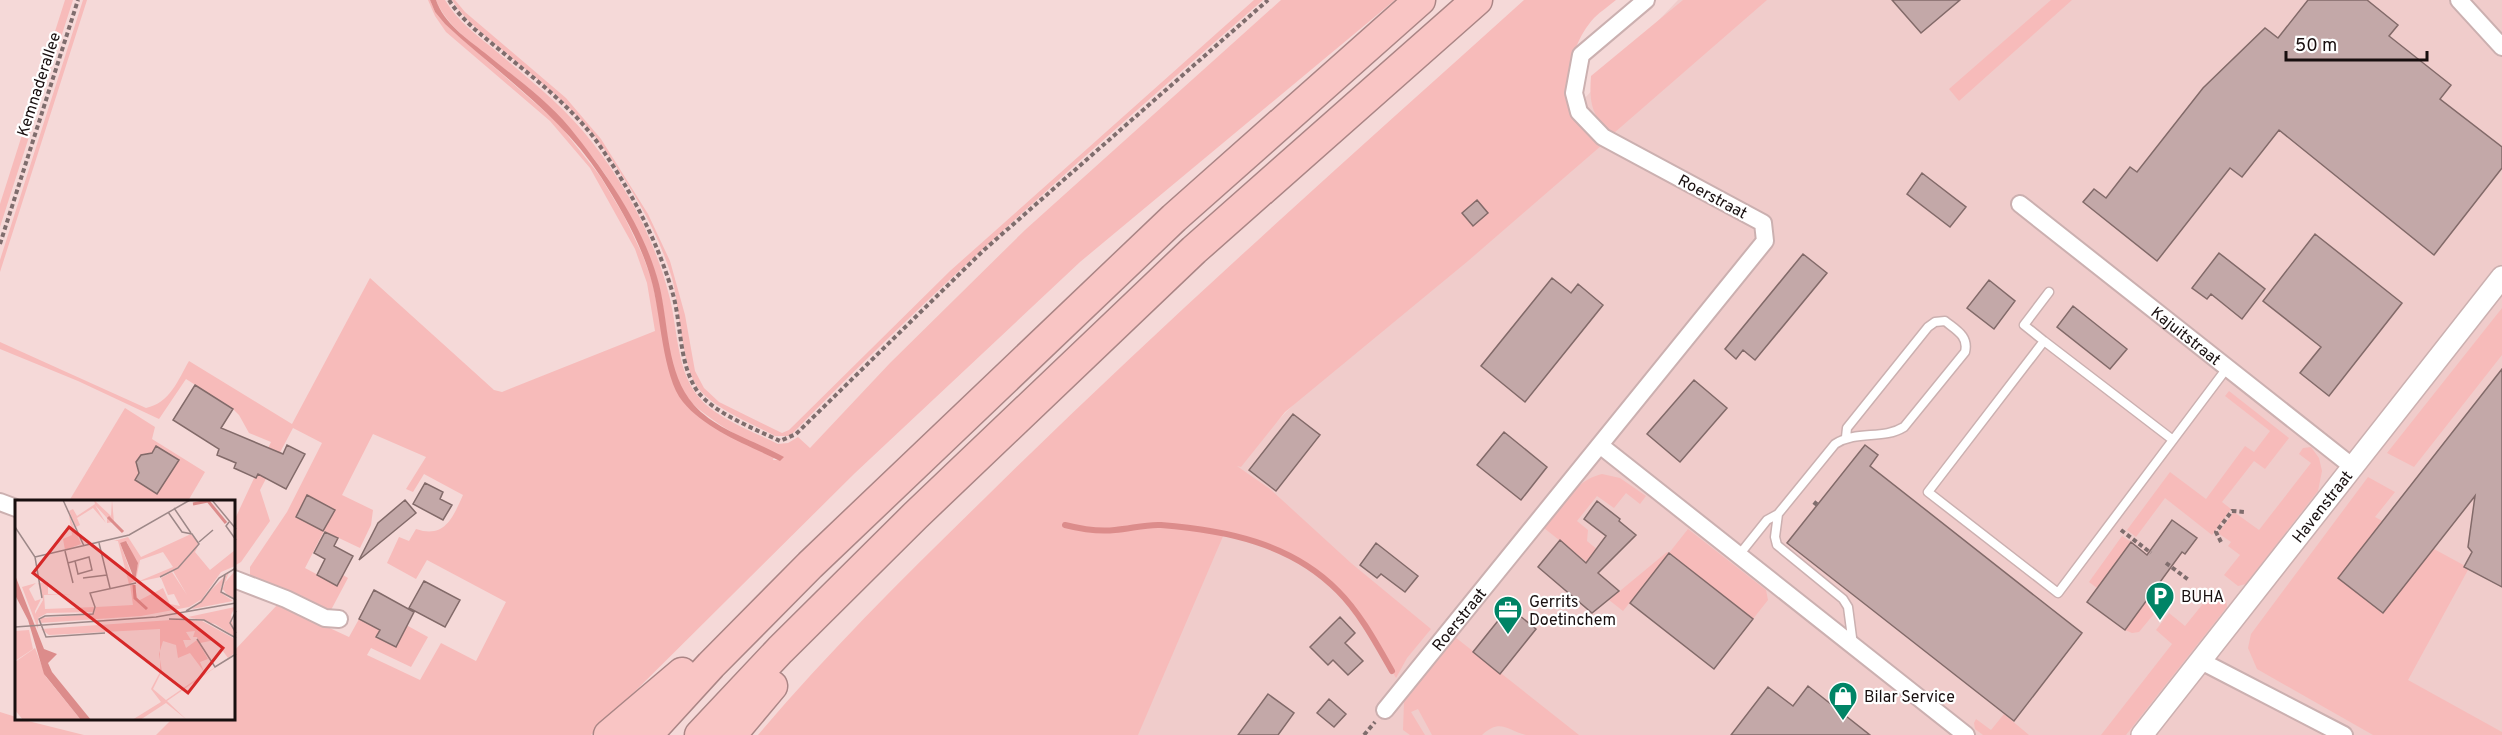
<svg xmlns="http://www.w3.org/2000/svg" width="2502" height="735" viewBox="0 0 2502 735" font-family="Overpass,sans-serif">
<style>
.built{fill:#f0cccb}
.green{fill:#f7bbba}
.water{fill:#dc8c8b}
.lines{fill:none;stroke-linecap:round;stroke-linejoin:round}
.stream{stroke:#dc8c8b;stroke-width:6}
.building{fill:#c3a8a8;stroke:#826a69;stroke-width:1.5}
.service-casing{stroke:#cbb0b0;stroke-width:11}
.minor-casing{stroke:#cbb0b0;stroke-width:20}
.tertiary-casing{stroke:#cbb0b0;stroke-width:24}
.motorway-casing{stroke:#aa8585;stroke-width:33}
.path{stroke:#7f6d6d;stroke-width:4;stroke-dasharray:4.5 3;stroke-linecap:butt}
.service{stroke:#fff;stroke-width:8}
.minor{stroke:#fff;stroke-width:16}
.tertiary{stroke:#fff;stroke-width:21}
.motorway{stroke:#f9c5c4;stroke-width:30}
.labels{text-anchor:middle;stroke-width:4.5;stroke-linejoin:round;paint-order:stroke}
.street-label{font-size:16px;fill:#180f0f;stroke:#fff}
.poi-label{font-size:16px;fill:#180f0f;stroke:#fff;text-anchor:start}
.inset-river{fill:none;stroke:#dc8c8b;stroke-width:3}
.inset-road{fill:none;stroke:#9d8888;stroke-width:1.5}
.view{fill:#d62828;fill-opacity:0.15;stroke:#d62828;stroke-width:3}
.inset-edge{fill:none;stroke:#180f0f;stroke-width:3}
</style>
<rect width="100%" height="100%" fill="#f5d9d8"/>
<path class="built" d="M1678,0H2502V735H1104L1209,493Z"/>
<path class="green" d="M65,0H73L0,227V204Z
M83,0H87L0,272V260Z
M428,0H430L435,12L445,24L558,123L600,176L624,216L643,256L652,281L673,382L707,423L774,457L773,460H780C755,445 699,417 684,393C667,365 667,318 659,286C650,248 615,184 590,154C574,134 556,114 538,96C510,70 449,35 436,0H445C457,21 478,36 496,51C530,80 565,107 592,142C627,187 655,240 669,295C678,328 676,368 697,395C713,417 754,432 778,444L788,443L798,437L810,448L890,363L1025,230L1281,0H1395L1080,262L855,473L591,735H156L172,719L234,718V651L278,604L349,637L359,619L388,615L428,637L411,667L371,648L367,655L420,680L441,643L476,661L506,602L427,560L416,579L387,563L399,537L409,541L416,529C445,539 453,517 463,495L424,474L413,492L406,489L426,457L373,434L342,495L373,510L371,525L360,548L324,531L305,568L337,585L343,575L348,578L331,610L321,611L250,579V567L287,512L322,443L293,428L260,490L270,521L241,562L234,566V521L271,442L249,433L239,415L233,409L186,379L159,419L78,381L0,349V342L146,408C170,403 178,380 189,361L292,424L370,278L494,390L502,392L655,331L647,283L635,249L590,168L550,121L446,32L435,16Z
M452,0H455L465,12L566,98L601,139L648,214L670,261L685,315L695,371L704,388L719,402L782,433L789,430L950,271L1254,0H1263C1102,140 942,280 793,433L788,436H775C753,424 714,409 698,388C681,364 680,308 672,278C658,232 632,188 604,149C578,111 542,83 507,54C488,37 465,22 452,0Z
M1524,0H1616C1609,6 1601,11 1594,18C1562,53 1558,118 1602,145L1468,261L1285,412L1241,467L1237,466L1270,489L1351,563L1431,629L1407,658L1396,678C1350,597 1319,554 1224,534L1138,735H758C829,651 908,573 987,496C1160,325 1343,163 1524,0Z
M1683,0H1767L1614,133C1591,120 1589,100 1591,76Z
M2051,0H2072L1959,101L1949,89Z
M2502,308V355L2414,467L2387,453Z
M2229,391L2289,438L2265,469L2254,461L2222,502L2231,509L2212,535L2165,498L2136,537L2127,530L2170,472L2206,499L2245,446L2254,452L2270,431L2225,396Z
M125,408L155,427L152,439L205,472L188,501H69Z
M2311,447L2319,458L2322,471L2318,491L2246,584L2238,586L2224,575L2240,555L2228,546L2231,542L2218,533L2234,512L2259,530L2311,463L2299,454L2303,448Z
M1602,474L1620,478L1646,496L1640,504L1626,493L1614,508L1597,496L1577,521L1588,530L1587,541L1610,560L1598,571L1544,528C1561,507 1575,480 1602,474Z
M2368,477L2395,492L2375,517L2469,568L2408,680L2502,732V735H2373L2257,669L2248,648L2251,634Z
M1688,529L1766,590L1768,600L1753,619L1669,554L1623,611L1609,600L1667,552L1669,553Z
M2122,536L2131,542L2097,588L2089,582Z
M2155,589L2167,598L2139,632L2132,633L2125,630Z
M2214,590L2226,600L2227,607L2126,735H2101L2172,644L2156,630L2169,613L2185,626Z
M1455,637L1579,735C1563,735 1541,735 1526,735C1507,730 1500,718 1482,735H1432L1418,709L1411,712L1425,735H1410L1403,730L1404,702Z
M0,712L16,717V718L84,735H0Z
M2004,714L2029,735H1983L1975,729L1974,723L1976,719L1991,730Z"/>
<path class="water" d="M430,0H436C444,23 466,38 485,53C513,76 546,99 570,128C607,174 644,227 659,284C669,324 666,373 694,405C716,430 756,441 784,457L780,461C748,445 706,430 683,402C662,376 661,313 651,279C641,243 621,209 601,177C561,115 499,74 445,24L435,12Z"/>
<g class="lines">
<path class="stream" d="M1065,525C1081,529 1098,532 1115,530C1130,529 1146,524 1161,525C1225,530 1291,543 1338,591C1360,613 1376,643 1392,671"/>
</g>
<path class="building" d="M1892,0H1960L1921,33Z
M2308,0H2367L2398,25L2389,36L2451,85L2440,99L2502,147V168L2434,255L2279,130L2242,177L2230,168L2157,261L2083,202L2094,189L2106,198L2130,167L2137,172L2203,88L2265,28L2278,38Z
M1922,173L1966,207L1950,227L1907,194Z
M1477,200L1488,213L1473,226L1462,213Z
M2315,234L2402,303L2329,396L2300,373L2321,347L2263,301Z
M2219,253L2265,289L2242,319L2211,294L2207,299L2192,288Z
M1803,254L1827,273L1755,360L1743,350L1736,359L1725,349Z
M1552,278L1571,293L1578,284L1603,305L1525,402L1481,366Z
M1989,280L2015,301L1994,329L1967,308Z
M2073,306L2127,349L2110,369L2057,327Z
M2502,369V587L2464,567L2472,552L2468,547L2475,496L2383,613L2338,578Z
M1694,380L1727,408L1680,462L1647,434Z
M195,385L233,409L221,428L283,454L287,445L305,454L286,489L258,474L256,478L234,468L236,463L217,455L219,449L173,420Z
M1293,414L1320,435L1276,491L1249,470Z
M1504,432L1547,467L1521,500L1477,465Z
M1865,445L1878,455L1870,466L2082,633L2014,721L1787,543Z
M156,446L179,460L157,494L135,480L139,473L136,462L141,455L152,453Z
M425,483L443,492L440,499L452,505L443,520L413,504Z
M307,495L335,510L323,531L296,517Z
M405,500L416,513L359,560L378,523Z
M1597,501L1620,519L1619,521L1636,535L1598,573L1619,591L1592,613L1538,567L1560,540L1586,563L1606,536L1584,519Z
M2172,520L2197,538L2185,554L2182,552L2125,630L2087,602L2131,542L2147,555Z
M325,532L338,538L334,546L353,556L337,586L317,575L325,559L314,553Z
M1376,543L1418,576L1405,592L1381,574L1377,578L1360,565Z
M1669,553L1753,619L1714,669L1630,603Z
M424,581L460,600L445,627L409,608Z
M374,590L414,612L396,647L376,637L380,630L359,619Z
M1509,607L1536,629L1500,674L1473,652Z
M1340,617L1355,633L1345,643L1363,661L1348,675L1333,660L1328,665L1310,647Z
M1808,686L1870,735H1731L1768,687L1793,706Z
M1268,694L1294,713L1278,735H1238Z
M1329,699L1346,714L1334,727L1317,713Z"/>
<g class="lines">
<g class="service-casing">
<path id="service" d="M2044,341L2024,325L2049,292
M2173,440L2044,341L1928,492L2058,593L2227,368
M1778,514L1775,537L1777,545L1843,599L1848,607L1853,645
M1739,555L1767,520L1778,514L1835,444C1857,430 1883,440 1904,427L1965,352C1969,336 1956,330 1945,321L1935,322L1928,327L1847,428L1846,437"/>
</g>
<g class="minor-casing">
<g id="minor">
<path d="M2459,0L2502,47"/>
<path id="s1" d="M2020,204L2353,467"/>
<path d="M1601,446L1966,735"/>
<path d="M0,502L16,508"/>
<path d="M234,579L286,599L325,618L339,619"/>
<path d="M2201,661L2344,735"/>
<path id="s2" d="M1385,710L1765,241L1763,223L1603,137L1579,112L1574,93L1581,55L1646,0"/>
</g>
</g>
<g class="tertiary-casing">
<g id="tertiary">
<path id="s3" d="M2142,735L2502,277"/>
</g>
</g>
<g class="motorway-casing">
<path id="motorway" d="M609,735L682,673
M647,735L711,665L810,565L1174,218L1420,0
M700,735L780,650L915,516L1194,250L1477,0
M731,735L772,686"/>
</g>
<path class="path" d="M449,0C462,21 482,35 501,51C536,80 576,110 602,149C632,193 657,240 672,291C682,323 678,364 698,392C714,413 755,429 780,441L796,434L984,250L1268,0
M0,244L78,0
M1814,505L1818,500
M2121,530L2151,553
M2221,542L2216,532L2232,511L2244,512
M2166,563L2190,581
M1364,735L1375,722"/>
<use href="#service" class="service"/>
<use href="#minor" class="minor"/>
<use href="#tertiary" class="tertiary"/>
<use href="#motorway" class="motorway"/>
</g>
<defs>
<g id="parking-pin" transform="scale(1.5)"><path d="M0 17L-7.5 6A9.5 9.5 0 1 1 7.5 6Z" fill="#008466" stroke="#fff"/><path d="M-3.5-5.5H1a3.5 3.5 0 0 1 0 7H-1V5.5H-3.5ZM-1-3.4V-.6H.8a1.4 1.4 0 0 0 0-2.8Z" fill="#fff"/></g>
<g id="office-pin" transform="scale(1.5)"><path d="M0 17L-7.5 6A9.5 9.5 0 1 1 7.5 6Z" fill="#008466" stroke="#fff"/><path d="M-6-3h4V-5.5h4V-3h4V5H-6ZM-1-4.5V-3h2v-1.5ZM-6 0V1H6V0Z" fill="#fff"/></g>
<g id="shop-pin" transform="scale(1.5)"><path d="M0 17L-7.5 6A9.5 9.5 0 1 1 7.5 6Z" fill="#008466" stroke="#fff"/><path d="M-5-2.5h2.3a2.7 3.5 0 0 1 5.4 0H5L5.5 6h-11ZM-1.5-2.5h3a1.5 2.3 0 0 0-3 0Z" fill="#fff"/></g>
</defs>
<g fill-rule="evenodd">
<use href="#parking-pin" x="2160" y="596"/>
<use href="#office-pin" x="1508" y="610"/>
<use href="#shop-pin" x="1843" y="696"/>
</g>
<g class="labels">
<g class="street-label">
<text transform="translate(38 84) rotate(-72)" y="6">Kemnaderallee</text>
<text transform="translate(1713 196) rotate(28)" y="6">Roerstraat</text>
<text dy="6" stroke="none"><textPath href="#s1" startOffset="212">Kajuitstraat</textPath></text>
<text dy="6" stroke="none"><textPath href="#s3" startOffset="291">Havenstraat</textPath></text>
<text dy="6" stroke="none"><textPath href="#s2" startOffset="117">Roerstraat</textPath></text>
</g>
<g class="poi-label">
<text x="2181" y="602">BUHA</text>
<text x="1529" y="607">Gerrits<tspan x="1529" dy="18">Doetinchem</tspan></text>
<text x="1864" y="702">Bilar Service</text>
</g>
</g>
<g transform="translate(15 500)">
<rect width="220" height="220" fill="#f5d9d8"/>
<path d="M79,0L96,16L97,0L99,22L92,23V18L80,5L91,23L78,8L62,18L65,25L61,27L54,11L58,9L62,16L80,4ZM54,15L66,44L50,50L48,39L57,35ZM176,34L184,44L180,52L195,70L220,50V66L206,72L187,99L174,107L126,116L24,123L26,118L79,114L81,107L118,105L115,85L119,84L123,101L148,88L155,104L165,106L159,94L153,95L146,78L157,72L172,95L158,71L146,77L122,82L158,67L148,52L125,60L121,80L114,84L103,41H99L113,37L126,57ZM112,42L123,65L117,76L105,43ZM220,71V99L215,98L206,87ZM214,72L206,93L218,101L177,109ZM33,82V94H57L29,95L30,109L80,107L78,112L32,113L23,118V129L7,87L21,83L14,89L20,101L26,99L20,111V114L28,100L23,83ZM220,107L216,115L220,137L200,124L173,117ZM171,119L187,121L220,139V153L213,158L200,140L185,143L182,137H178L180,131L171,132L176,140H168L171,148L182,140L193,159L185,162L190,174L220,154L152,201L172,220L151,203L125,220H117L146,202L136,189L145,172V129L34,135L26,129ZM148,141L161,145L163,158L175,153L190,173L151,200L138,189L147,171L144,154ZM14,130L18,149L0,161V131ZM20,148L31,177L66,220H8L0,210V162Z" fill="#f7bbba" fill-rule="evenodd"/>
<path d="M111,41L123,63L120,81L105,43ZM0,75L29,149L42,154L33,163L37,172L76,220H66L29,174L13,120L0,95Z" fill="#dc8c8b"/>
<path class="inset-river" d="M178,4L193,1L211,23M93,17L108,32M119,85L120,98L132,109"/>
<path class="inset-road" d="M48,0L69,46M197,0L221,29M159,8L176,33M214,22L211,26L221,40M0,27L20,57L27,98M184,42L198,30M84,43L95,88M50,51L58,83M20,57L114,35L175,0M53,63L74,57L77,70L63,74L60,61M210,75L206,92L221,100M145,77L163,68L184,44L177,34L167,32L153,12M68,78L92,75M171,111L186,102L204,78L221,68M221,111L215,123L221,133M154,119L189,120L221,138M0,127L141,117L221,103M90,133L31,137L24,119L30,116L78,114L80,107L75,93L121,83M182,139L200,167L221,154"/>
<path class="view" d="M54,27L208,148L173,193L18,73Z"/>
<rect width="220" height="220" class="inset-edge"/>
</g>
<path d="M2286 51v9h141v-9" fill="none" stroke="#180f0f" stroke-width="3"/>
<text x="2295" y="51" font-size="18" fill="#180f0f" stroke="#ffffff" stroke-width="4.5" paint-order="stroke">50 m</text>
</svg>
